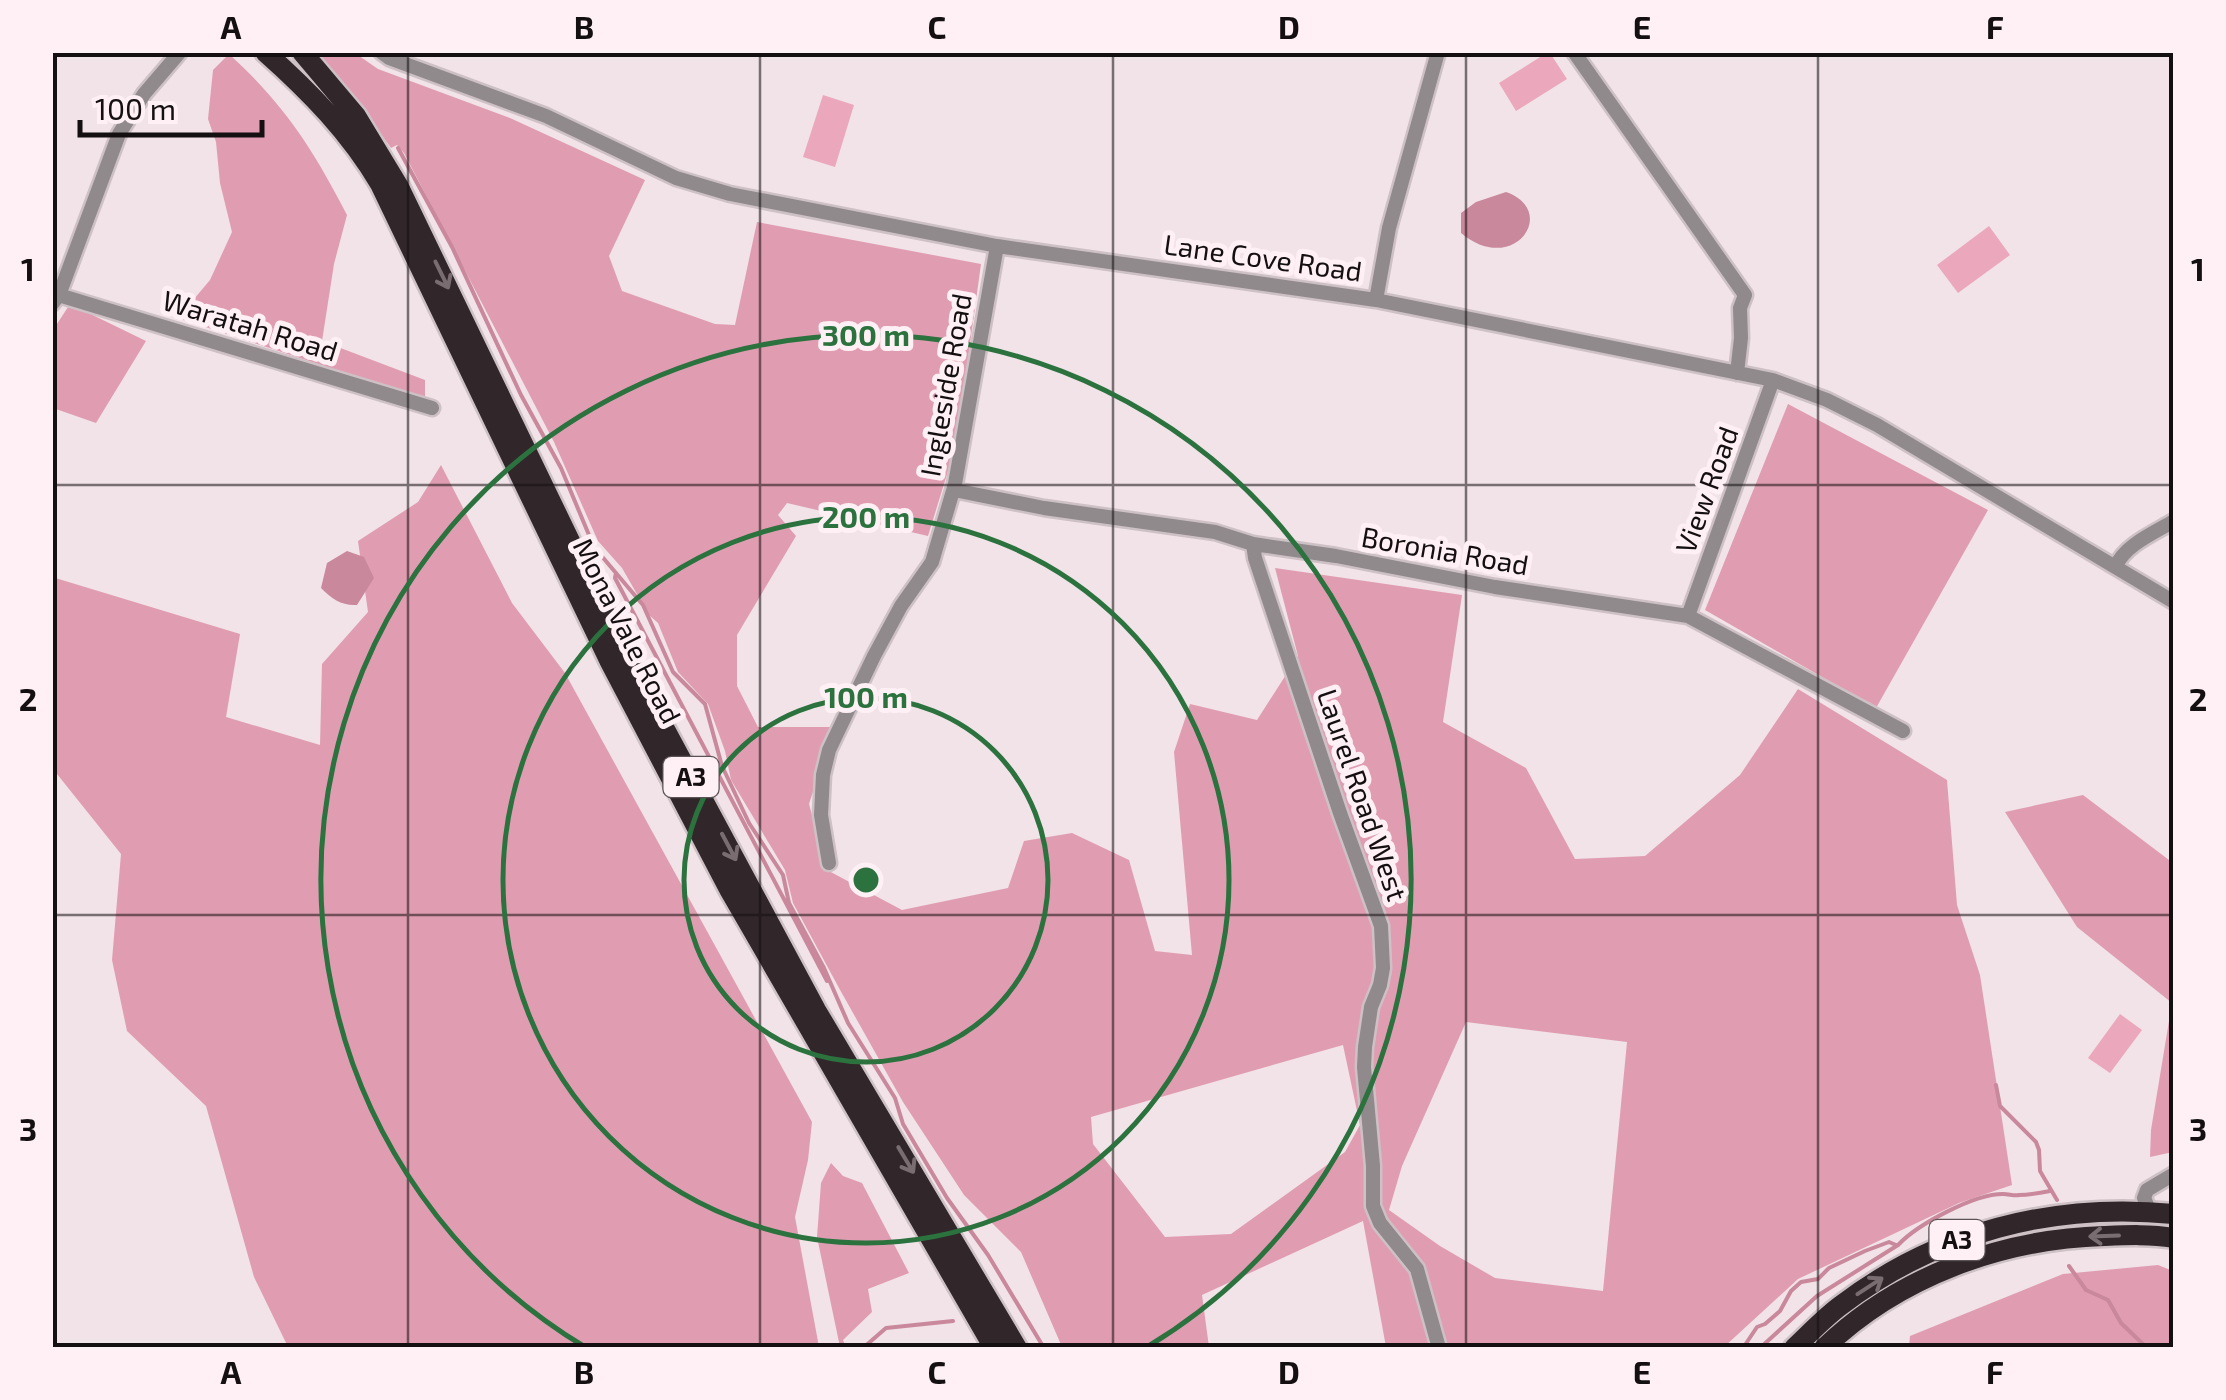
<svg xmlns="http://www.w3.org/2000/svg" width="2226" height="1400" viewBox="0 0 2226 1400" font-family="'Exo 2',sans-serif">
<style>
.green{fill:#eba8bc}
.forest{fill:#e09db2;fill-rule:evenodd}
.water{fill:#c9889c}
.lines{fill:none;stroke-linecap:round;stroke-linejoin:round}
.stream{stroke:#c9889c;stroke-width:4}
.minor-casing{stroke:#cec1c5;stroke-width:19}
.highway-casing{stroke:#cec1c5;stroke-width:25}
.minor{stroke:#908a8c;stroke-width:14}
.highway{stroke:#31272a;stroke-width:20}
.oneway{stroke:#796d71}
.grid{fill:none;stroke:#140f10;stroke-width:2.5;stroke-opacity:0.55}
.ring{fill:none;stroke:#2b723e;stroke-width:5}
.labels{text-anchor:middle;stroke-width:10;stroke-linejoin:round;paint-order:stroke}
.shield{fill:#fef0f4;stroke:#5a5254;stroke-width:2.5}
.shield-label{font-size:25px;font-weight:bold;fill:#140f10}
.street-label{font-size:28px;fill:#140f10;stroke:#fef0f4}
.centre{fill:#2b723e;stroke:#fef0f4;stroke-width:5}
.ring-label{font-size:30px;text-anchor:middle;font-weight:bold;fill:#2b723e;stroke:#fef0f4;stroke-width:10;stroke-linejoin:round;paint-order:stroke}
.neatline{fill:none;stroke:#140f10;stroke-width:4}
.grid-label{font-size:32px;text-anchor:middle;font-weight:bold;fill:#140f10}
</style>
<rect width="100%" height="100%" fill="#f1e3e7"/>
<path class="green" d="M1548,52L1550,53L1567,79L1516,111L1499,83Z
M823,95L854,105L835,167L803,157Z
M1989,226L2010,255L1958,293L1937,265Z
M2120,1014L2142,1030L2110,1073L2088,1058Z"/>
<path class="forest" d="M314,53H355L378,69L510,118L645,180L609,256L622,291L715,324L735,325L757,222L981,264L956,445L928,536L787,503L778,515L796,536L737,635V686L758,727H834L809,804L827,870L902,910L1008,888L1024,841L1072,833L1129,860L1155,951L1192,955L1174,752L1190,704L1257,720L1298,656L1275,568L1462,595L1443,722L1526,768L1575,859L1645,856L1740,775L1798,689L1947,780L1957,905L1980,975L2012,1185L1959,1203L1798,1279L1724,1347H1386L1363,1221L1202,1295L1209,1347H1062L1021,1252L964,1195L903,1102L839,988L793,903L785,870L731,780L725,751L708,704L678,672L658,623L649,615L622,568L598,541L554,442L404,153L397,145L391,148L350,91ZM1466,1022L1627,1042L1603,1291L1495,1278L1440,1246L1389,1210L1402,1166ZM1343,1045L1360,1125L1345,1152L1231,1234L1165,1237L1093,1144L1091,1117Z
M229,54C284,104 313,149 347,215L334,264L322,341L425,380V399L178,318L210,280L232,232L220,183L216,142L208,119L213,70Z
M70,304L146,341L96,423L53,408V330Z
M1788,404L1988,510L1876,708L1705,610Z
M441,465L512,603L565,673L812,1122L808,1160L795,1217L819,1347H288L254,1277L206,1106L127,1031L112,960L121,854L53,769L52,577L240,634L226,717L320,745L322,664L368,612L358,541L418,502Z
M2083,795L2173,863V1152L2150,1157L2151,1130L2172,1003L2077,927L2005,812Z
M831,1163L843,1176L862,1183L909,1273L868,1289L872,1312L843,1340L846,1347H840L817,1237L821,1183Z
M2158,1265L2173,1271V1347H1909L1910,1336L2063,1274Z"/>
<path class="water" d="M1506,192C1560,211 1513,277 1461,233V213L1476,202Z
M347,551L364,557L374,578L357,605C342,606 332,599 321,588L327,563Z"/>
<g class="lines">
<path class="stream" d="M398,148L452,247L521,395L561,468L594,547L643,605L673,672L705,704L722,766L749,823L783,875L789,903L824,968L848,1023L895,1098L903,1124L947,1198L988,1255L1044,1348
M616,573L615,578L827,981
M1996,1085L2000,1106L2036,1142L2039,1150L2040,1171L2057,1200
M2069,1266L2086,1290L2108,1300L2121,1323L2147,1348
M863,1348L886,1328L953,1321
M1743,1348L1757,1327L1765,1324L1780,1311L1791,1291L1801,1282L1818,1279L1829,1268L1865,1251L1889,1242L1896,1245
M1760,1348L1817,1296L1898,1245C1918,1224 1974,1194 2003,1194C2009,1194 2014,1196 2019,1195C2029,1195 2040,1193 2050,1191"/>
<g class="minor-casing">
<path id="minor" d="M381,52L389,58L546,116L676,178L730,194L997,246L1376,300L1773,380L1827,400L1877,425L2174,602
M1574,52L1745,295L1740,308L1741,338L1737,373
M52,293L432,408
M1376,300L1389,228L1438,52
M52,304L59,295L119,134L144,94L180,52
M954,490L1044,508L1215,532L1253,544L1336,556L1495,587L1688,616L1903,731
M1253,544L1255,558L1340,813L1381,926L1383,968L1380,985L1371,1007L1365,1047L1364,1067L1373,1166V1206L1380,1223L1417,1269L1439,1348
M2116,566C2125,545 2154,533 2174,521
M1688,616L1773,380
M829,863L821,815L823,775L829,750L874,656L901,606L932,562L955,484L997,246
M2150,1212L2144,1198L2147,1190L2174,1174"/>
</g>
<g class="highway-casing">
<path id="highway" d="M265,52C310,92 350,133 380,184L609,660L730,891L994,1348
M302,52L356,116L399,187L625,655L816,1010L1017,1348
M1794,1348C1809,1334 1824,1318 1840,1306C1937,1232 2053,1202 2174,1214
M1824,1348C1899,1276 2002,1239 2104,1236C2128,1235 2150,1234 2174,1238"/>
</g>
<use href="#minor" class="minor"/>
<use href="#highway" class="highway"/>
</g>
<defs><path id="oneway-shaft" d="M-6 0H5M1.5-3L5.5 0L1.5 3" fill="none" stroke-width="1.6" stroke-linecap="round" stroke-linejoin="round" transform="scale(2.5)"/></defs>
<g class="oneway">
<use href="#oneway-shaft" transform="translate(442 275) rotate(64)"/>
<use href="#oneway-shaft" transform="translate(729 847) rotate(62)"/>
<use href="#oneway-shaft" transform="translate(906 1160) rotate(59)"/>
<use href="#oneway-shaft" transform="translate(2104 1236) rotate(178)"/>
<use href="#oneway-shaft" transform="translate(1870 1286) rotate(-33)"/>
</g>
<path class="grid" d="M408,52V1348M760,52V1348M1113,52V1348M1466,52V1348M1818,52V1348M52,485H2174M52,915H2174"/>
<g class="ring">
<circle cx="866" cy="880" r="182"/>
<circle cx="866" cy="880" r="363"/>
<path d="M585 1347A545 545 0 1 1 1147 1347"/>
</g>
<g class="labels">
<g class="shield">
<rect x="663.5" y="757" width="55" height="40" rx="8"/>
<rect x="1929.5" y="1220" width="55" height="40" rx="8"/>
</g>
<g class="shield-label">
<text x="691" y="786">A3</text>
<text x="1957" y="1249">A3</text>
</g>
<g class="street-label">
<text transform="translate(1263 258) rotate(8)" y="10">Lane Cove Road</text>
<text transform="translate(250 326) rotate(17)" y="10">Waratah Road</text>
<text transform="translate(946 385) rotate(-80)" y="10">Ingleside Road</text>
<text transform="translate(1707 490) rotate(-70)" y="10">View Road</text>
<text transform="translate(1445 551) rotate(10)" y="10">Boronia Road</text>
<text transform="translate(627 631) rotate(63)" y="10">Mona Vale Road</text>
<text transform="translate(1362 795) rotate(71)" y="10">Laurel Road West</text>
</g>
</g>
<circle cx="866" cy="880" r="15" class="centre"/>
<g class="ring-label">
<text x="866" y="346">300 m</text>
<text x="866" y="528">200 m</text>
<text x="866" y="708">100 m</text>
</g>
<rect width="2226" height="1400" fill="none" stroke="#fef0f4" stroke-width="110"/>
<path d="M80 120v15h182v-15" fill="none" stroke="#140f10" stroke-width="5"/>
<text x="95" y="120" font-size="30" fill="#140f10" stroke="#fef0f4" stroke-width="8" paint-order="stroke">100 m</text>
<rect x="55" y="55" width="2116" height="1290" class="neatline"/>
<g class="grid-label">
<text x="231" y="39">A</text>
<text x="584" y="39">B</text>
<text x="937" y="39">C</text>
<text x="1289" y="39">D</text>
<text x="1642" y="39">E</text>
<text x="1995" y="39">F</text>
<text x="28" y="281">1</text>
<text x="2198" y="281">1</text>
<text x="28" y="711">2</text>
<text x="2198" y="711">2</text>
<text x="28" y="1141">3</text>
<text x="2198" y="1141">3</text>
<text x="231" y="1384">A</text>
<text x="584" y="1384">B</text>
<text x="937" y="1384">C</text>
<text x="1289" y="1384">D</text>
<text x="1642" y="1384">E</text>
<text x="1995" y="1384">F</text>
</g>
</svg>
